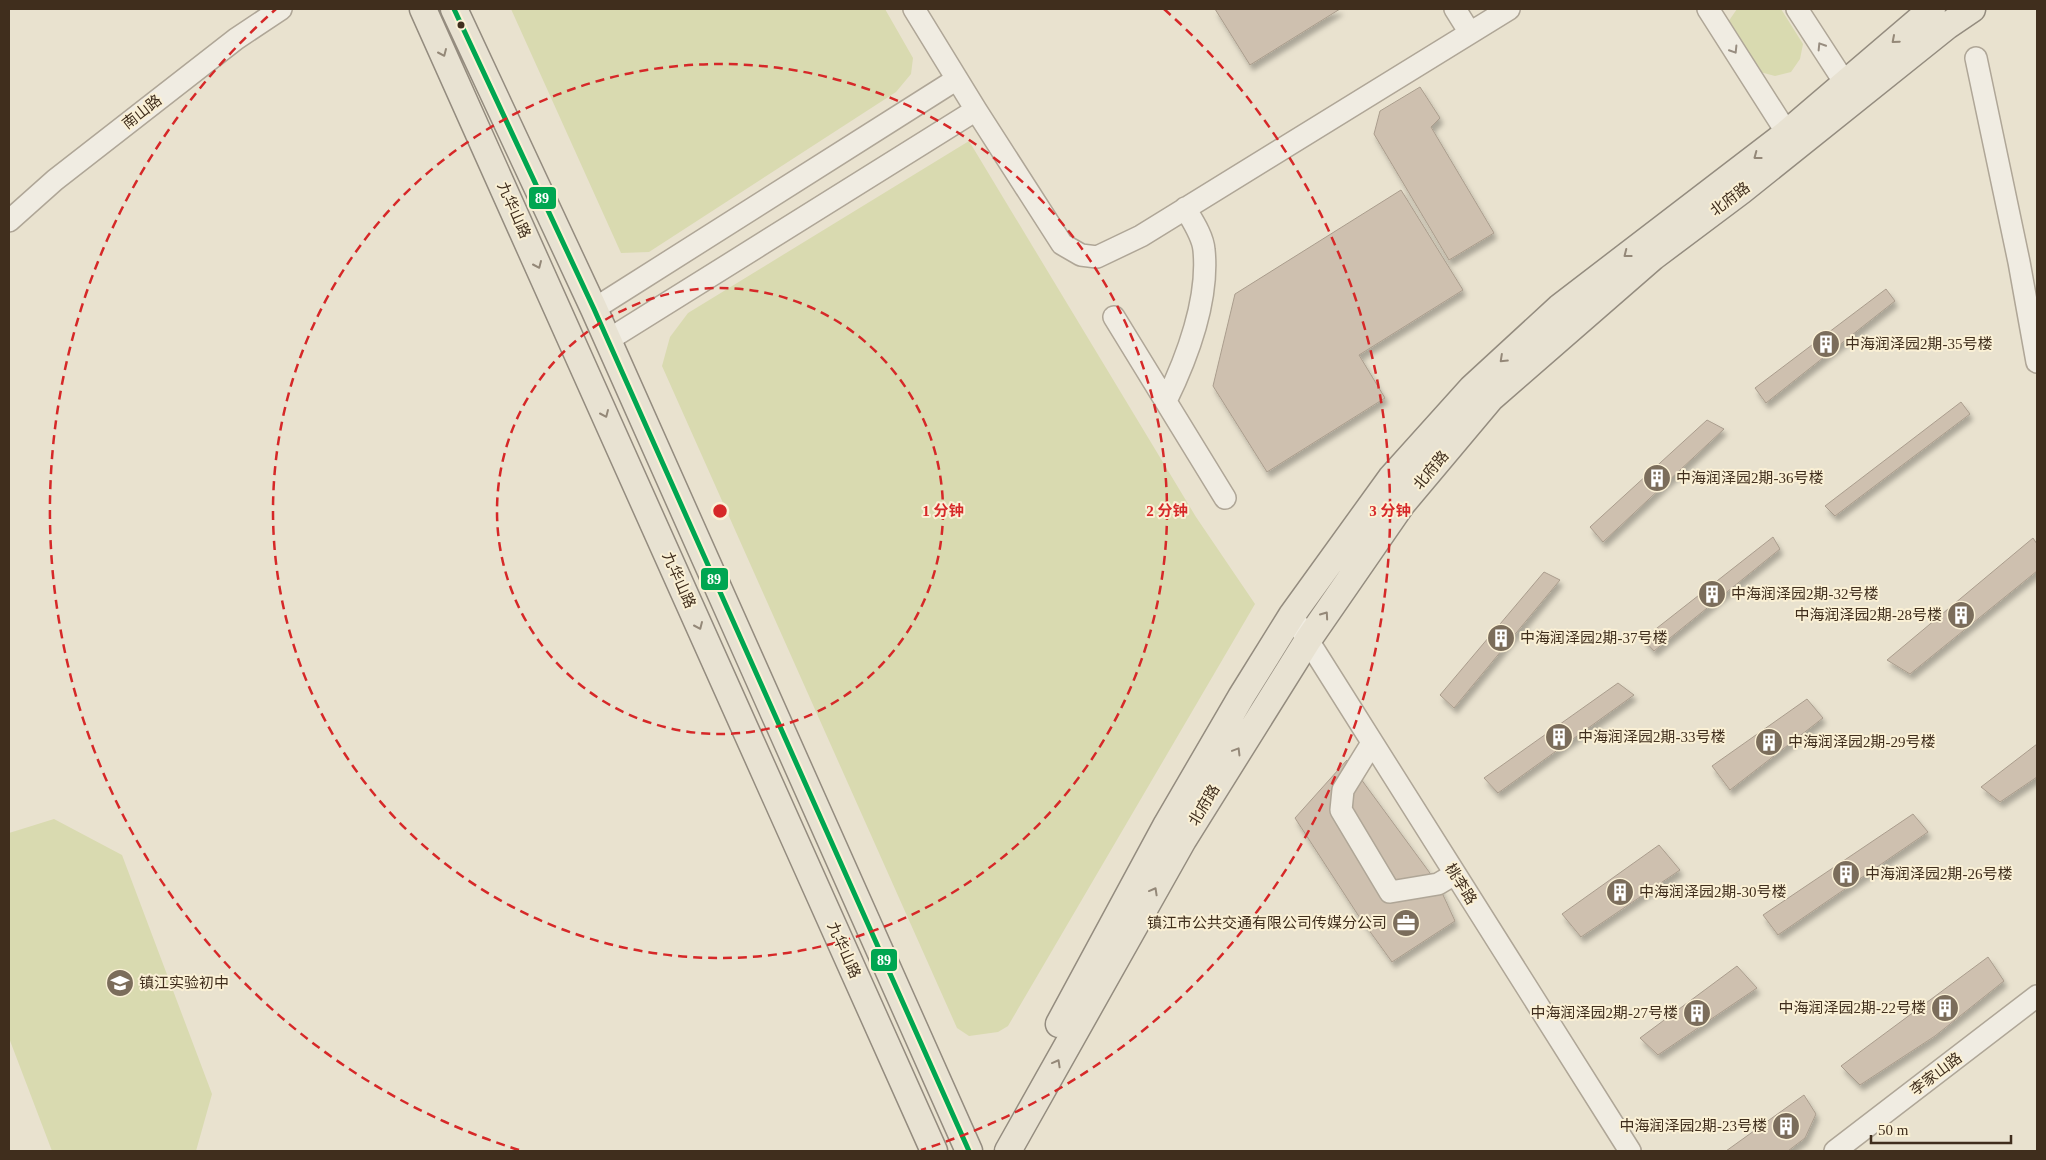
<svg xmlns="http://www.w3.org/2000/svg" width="2046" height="1160" viewBox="0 0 2046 1160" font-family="'Times New Roman','Noto Sans SC',serif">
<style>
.green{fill:#d9dab0}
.building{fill:#cec0af;stroke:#aa9d8d;filter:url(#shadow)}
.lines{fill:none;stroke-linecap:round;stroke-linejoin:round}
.minor-casing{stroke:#afa697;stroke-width:24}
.major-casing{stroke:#948c7f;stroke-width:29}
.minor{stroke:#f0ece2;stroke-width:21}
.major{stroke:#e8e2d2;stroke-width:26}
.bus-1-casing{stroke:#faf0d5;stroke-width:9}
.bus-1{stroke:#00a651;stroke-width:5}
.oneway{stroke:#948878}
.oneway2{stroke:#988d80}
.ring{fill:none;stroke:#d62828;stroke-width:2.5;stroke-dasharray:9 6}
.bus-dot{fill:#402e1d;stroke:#faf0d5;stroke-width:2}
.labels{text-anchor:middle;stroke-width:4;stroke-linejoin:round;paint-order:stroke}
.street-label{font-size:15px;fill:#402e1d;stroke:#faf0d5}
.poi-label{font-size:15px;fill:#402e1d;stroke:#faf0d5;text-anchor:start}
.centre{fill:#d62828;stroke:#faf0d5;stroke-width:2.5}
.ring-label{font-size:15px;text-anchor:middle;font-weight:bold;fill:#d62828;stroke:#faf0d5;stroke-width:4;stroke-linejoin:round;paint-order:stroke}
.line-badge{stroke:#faf0d5;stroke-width:2}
.badge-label{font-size:14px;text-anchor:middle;font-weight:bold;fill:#fff}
</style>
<defs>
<filter id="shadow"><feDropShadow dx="3" dy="5.5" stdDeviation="2.5" flood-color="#0004"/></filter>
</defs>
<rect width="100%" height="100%" fill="#e9e2cf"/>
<path class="green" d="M511,9H885L913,58L911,74L896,92L649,252L621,253Z
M1737,9H1781L1803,44L1800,59L1791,72L1775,76L1760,72L1728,22Z
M969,141L1196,517L1255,604L1008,1026L998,1032L969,1036L957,1028L662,366L670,337L688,313Z
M54,819L122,855L212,1094L196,1151H52L9,1038V833Z"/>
<path class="building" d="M1215,9H1340L1250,65Z
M1420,87L1440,118L1431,127L1494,233L1449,260L1374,134L1380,111Z
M1401,190L1463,290L1359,355L1385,398L1267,472L1213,386L1235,294Z
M1886,289L1895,301L1766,403L1755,388Z
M1961,402L1970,414L1835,516L1825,506Z
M1707,420L1724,429L1603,542L1590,527Z
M1773,537L1780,549L1654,651L1643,639Z
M2033,538L2037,544V571L1910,674L1887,660Z
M1544,572L1560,580L1454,708L1440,695Z
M1618,683L1634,695L1498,793L1484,778Z
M1807,699L1823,718L1730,790L1712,766Z
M2037,744V777L2000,802L1981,787Z
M1347,760L1438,884L1455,921L1392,962L1358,915L1295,818Z
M1913,814L1928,832L1778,935L1763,915Z
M1659,845L1680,870L1581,937L1562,914Z
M1988,957L2004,981L1935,1036L1860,1085L1841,1066Z
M1737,966L1757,988L1658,1055L1640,1038Z
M1804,1095L1816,1114L1805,1138L1788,1151H1726Z"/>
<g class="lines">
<g class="minor-casing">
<path id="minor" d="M914,9L976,110L1062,244L1081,255L1097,257L1141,236L1509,9
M1455,9L1470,33
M1708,9L1787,133
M1797,9L1845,83
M1976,58L2019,262L2037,362
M9,221L55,180L236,39L281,9
M594,309L957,79
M1114,317L1225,498
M608,340L976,110
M1166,401C1187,358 1209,299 1204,250C1203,236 1192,220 1185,208
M1292,615L1630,1151
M1372,743L1343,790L1341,810L1390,892L1438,884L1455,874
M1835,1151L2037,996"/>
</g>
<g class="major-casing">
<path id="major" d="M423,9L934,1151
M454,9L594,309L969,1151
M1059,1024L1167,824L1241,697L1292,615L1391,478L1472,388L1560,307L1787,133L1932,9
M1008,1151L1183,840L1308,640L1402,504L1491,398L1653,257L1741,191L1947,26L1972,9"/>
</g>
<use href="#minor" class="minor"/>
<use href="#major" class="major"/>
<g class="bus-1-casing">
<path id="bus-1" d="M454,9L594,309L969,1151"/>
</g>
<use href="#bus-1" class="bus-1"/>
</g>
<defs><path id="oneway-chevron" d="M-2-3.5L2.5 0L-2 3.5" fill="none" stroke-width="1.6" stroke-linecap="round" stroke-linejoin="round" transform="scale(1.25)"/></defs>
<g class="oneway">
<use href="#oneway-chevron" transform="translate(1895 40) rotate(139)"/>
<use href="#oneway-chevron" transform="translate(443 53) rotate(66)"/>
<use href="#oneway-chevron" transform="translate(1757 156) rotate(143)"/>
<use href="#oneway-chevron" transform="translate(1627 254) rotate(142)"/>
<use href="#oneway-chevron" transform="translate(538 265) rotate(66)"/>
<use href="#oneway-chevron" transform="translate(1503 359) rotate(137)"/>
<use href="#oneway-chevron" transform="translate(605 414) rotate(66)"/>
<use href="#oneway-chevron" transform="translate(1325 615) rotate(-55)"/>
<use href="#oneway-chevron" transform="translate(699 626) rotate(66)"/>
<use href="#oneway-chevron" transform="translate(1237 751) rotate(-59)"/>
<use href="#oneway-chevron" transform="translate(1154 891) rotate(-61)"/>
<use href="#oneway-chevron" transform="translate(1057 1063) rotate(-61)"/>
</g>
<g class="oneway2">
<use href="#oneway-chevron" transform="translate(1821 46) rotate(-122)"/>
<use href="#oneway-chevron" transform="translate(1734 50) rotate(58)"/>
</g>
<g class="ring">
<circle cx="720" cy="511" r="223"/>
<circle cx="720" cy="511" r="447"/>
<path d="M519 1150A670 670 0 0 1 276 9M1164 9A670 670 0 0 1 921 1150"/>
</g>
<defs>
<g id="building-disc" transform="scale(1.4375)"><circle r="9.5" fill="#7b6d5b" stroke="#faf0d5"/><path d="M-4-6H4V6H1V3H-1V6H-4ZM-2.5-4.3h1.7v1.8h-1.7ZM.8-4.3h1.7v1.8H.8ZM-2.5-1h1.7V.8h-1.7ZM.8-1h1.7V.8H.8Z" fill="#fff"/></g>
<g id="office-disc" transform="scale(1.4375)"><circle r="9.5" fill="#7b6d5b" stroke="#faf0d5"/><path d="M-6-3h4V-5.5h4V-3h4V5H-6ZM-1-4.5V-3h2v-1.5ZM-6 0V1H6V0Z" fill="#fff"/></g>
<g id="school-disc" transform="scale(1.4375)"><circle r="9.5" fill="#7b6d5b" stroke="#faf0d5"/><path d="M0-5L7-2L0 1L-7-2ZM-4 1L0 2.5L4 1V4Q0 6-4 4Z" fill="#fff"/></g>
</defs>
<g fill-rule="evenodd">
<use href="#building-disc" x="1826" y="344"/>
<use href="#building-disc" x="1657" y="478"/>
<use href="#building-disc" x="1712" y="594"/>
<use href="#building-disc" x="1961" y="615"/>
<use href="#building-disc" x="1501" y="638"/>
<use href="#building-disc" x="1559" y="737"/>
<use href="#building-disc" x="1769" y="742"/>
<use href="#building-disc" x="1846" y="874"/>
<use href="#building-disc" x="1620" y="892"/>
<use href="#office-disc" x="1406" y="923"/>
<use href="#school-disc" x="120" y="983"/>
<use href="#building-disc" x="1945" y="1008"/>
<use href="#building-disc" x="1697" y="1013"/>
<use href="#building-disc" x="1786" y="1126"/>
</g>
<circle class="bus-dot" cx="461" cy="25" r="4.5"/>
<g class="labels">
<g class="street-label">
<text transform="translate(142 112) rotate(-38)" y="5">南山路</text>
<text transform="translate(1730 199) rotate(-37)" y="5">北府路</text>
<text transform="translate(514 210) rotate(66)" y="5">九华山路</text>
<text transform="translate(1431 470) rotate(-50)" y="5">北府路</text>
<text transform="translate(679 580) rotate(66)" y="5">九华山路</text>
<text transform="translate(1204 805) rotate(-59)" y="5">北府路</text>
<text transform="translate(1461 884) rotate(58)" y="5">桃李路</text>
<text transform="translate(844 950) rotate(66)" y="5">九华山路</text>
<text transform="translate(1936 1074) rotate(-37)" y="5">李家山路</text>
</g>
<g class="poi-label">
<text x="1845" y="349">中海润泽园2期-35号楼</text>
<text x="1676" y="483">中海润泽园2期-36号楼</text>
<text x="1731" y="599">中海润泽园2期-32号楼</text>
<text x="1942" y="620" text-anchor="end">中海润泽园2期-28号楼</text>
<text x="1520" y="643">中海润泽园2期-37号楼</text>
<text x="1578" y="742">中海润泽园2期-33号楼</text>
<text x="1788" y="747">中海润泽园2期-29号楼</text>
<text x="1865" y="879">中海润泽园2期-26号楼</text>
<text x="1639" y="897">中海润泽园2期-30号楼</text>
<text x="1387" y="928" text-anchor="end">镇江市公共交通有限公司传媒分公司</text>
<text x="139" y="988">镇江实验初中</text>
<text x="1926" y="1013" text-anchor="end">中海润泽园2期-22号楼</text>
<text x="1678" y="1018" text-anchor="end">中海润泽园2期-27号楼</text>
<text x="1767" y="1131" text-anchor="end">中海润泽园2期-23号楼</text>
</g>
</g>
<circle cx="720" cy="511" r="8" class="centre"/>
<g class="ring-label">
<text x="943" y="516">1 分钟</text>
<text x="1167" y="516">2 分钟</text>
<text x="1390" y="516">3 分钟</text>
</g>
<g class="line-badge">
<rect x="528" y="186" width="29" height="24" rx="5" fill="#00a651"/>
<rect x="700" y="567" width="29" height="24" rx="5" fill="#00a651"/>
<rect x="870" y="948" width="28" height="24" rx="5" fill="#00a651"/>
</g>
<g class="badge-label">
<text x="542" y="203">89</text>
<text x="714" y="584">89</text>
<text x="884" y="965">89</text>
</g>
<rect width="2046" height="1160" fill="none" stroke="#402e1d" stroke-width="20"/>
<path d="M1871 1135v8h140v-8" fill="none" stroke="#402e1d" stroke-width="2.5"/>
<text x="1878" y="1135" font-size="15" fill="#402e1d" stroke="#faf0d5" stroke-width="4" paint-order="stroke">50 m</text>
</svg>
